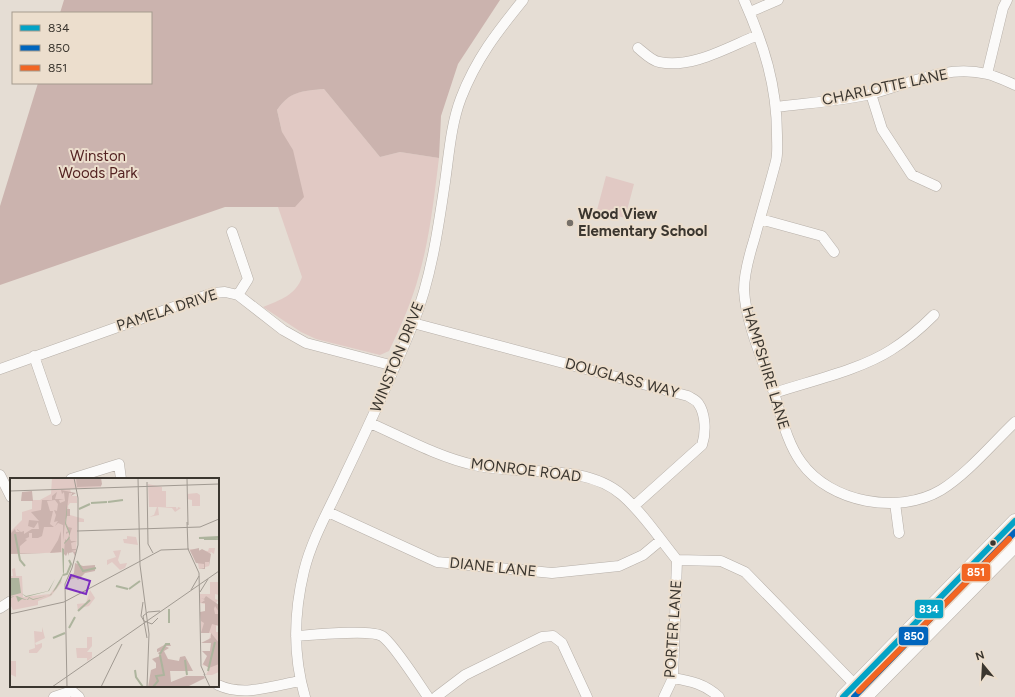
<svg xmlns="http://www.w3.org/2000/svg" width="1015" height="697" viewBox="0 0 1015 697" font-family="Figtree,sans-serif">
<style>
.green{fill:#e1c9c4}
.forest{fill:#cbb3ae}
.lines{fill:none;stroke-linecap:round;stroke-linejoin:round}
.street-casing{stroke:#b6afa8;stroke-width:11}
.secondary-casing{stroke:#b6afa8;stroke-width:15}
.street{stroke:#fbfaf9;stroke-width:10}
.secondary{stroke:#fbfaf9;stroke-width:14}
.bus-1-casing{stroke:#ecdecd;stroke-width:9}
.bus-2-casing{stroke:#ecdecd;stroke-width:9}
.bus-3-casing{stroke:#ecdecd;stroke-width:9}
.bus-1{stroke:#03a3c6;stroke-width:6}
.bus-2{stroke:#0065bd;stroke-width:6}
.bus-3{stroke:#f26522;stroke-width:6}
.poi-dot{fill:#767069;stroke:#ecdecd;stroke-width:1.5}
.bus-dot{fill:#3b362f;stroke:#ecdecd;stroke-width:1.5}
.labels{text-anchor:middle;stroke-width:4;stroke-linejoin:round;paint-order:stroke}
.street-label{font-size:15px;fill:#3b362f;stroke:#ecdecd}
.park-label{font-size:15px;fill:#542322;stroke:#ecdecd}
.poi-label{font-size:15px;font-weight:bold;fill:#3b362f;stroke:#ecdecd;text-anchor:start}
.inset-river{fill:none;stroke:#adb49d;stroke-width:2}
.inset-road{fill:none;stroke:#a19a92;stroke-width:1}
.view{fill:#7b2cbf;fill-opacity:0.15;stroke:#7b2cbf;stroke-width:2}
.inset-edge{fill:none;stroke:#3b362f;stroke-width:2}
.line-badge{stroke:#ecdecd;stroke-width:1.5}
.badge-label{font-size:11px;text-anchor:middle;font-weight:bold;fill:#fff}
</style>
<rect width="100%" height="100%" fill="#e5ddd4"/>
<path class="green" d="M324,89L380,157L400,152L439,158C434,197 430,237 419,275C412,301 401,326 389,351L380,355L316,339L301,332L263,307C280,300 296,295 302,277L278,207H294L282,132L277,110C290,91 301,91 324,89Z
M606,176L634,184L625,218L597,210Z"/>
<path class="forest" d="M64,0H500L458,64L441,116L439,158L400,152L380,157L324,89C302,91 290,91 277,110L282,132L293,150L304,197L295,207H225L0,285V206L38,83H151V13H60Z"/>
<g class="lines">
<g class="street-casing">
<path id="street" d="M744,0C764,45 777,86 777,135C777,144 778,153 776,161C769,188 761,214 754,240C749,256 744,273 744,290C746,324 762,358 773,390C781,414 786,441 801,462C830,503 899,515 941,490C967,474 992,444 1015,422
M750,12L778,0
M638,48C644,53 652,61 659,62C692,69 728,47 758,35
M987,74L1003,8L1007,0
M871,94L882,129L912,175L936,186
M777,107C808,103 840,101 871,94C909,84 946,64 987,74C996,76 1006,81 1015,85
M760,219L822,236L834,252
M232,232L248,279L238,295
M413,323L688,396C691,398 696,400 698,403C706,414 706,433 702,445L634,506
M34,356L56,420
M0,369L213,293L225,292L238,295L283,330L306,343L394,366
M774,393C810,381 860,370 891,350C907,340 921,328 934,315
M370,423C404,438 438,457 474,465C520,476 584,462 622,495C643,513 659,538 677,560L721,561L745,572L866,696
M0,475L11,497
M71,479L119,464L121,479
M895,503L899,533
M328,512L437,562L552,573L619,566L643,555L661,540
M0,608L11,601
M296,636C311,635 371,629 382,636C393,643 419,684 428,697
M673,678C691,681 705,684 719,697
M218,685C244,697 273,686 300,681
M54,697L72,691L79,697
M305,697C293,656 294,612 304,571C312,538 331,506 345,475C369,425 392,375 413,324C431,279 438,230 445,182C449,154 451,124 461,98C476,59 497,32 523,0
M436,697L465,675L542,637L553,636L562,643L587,697
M664,697L673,678L677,560"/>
</g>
<g class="secondary-casing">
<path id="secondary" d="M843,697L1015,521
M865,697L1015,545"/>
</g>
<use href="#street" class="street"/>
<use href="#secondary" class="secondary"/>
<g class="bus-1-casing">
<path id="bus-1" d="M843,697L1015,521"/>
</g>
<g class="bus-2-casing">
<path id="bus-2" d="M854,697L1015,532"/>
</g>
<g class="bus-3-casing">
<path id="bus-3" d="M859,691L1009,539"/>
</g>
<use href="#bus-1" class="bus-1"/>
<use href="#bus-2" class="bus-2"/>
<use href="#bus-3" class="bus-3"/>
</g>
<circle class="poi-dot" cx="570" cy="223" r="4"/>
<circle class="bus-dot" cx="993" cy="543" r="3.5"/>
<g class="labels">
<g class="street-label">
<text transform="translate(885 87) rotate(-12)" y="5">CHARLOTTE LANE</text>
<text transform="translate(167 310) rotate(-18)" y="5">PAMELA DRIVE</text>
<text transform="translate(397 357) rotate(-68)" y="5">WINSTON DRIVE</text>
<text transform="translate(766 368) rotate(73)" y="5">HAMPSHIRE LANE</text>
<text transform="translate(622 378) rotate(15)" y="5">DOUGLASS WAY</text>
<text transform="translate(526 470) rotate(7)" y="5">MONROE ROAD</text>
<text transform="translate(493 567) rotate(6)" y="5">DIANE LANE</text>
<text transform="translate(673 629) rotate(-86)" y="5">PORTER LANE</text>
</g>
<g class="park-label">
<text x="98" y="161">Winston<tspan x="98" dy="17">Woods Park</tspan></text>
</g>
<g class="poi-label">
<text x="578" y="219">Wood View<tspan x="578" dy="17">Elementary School</tspan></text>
</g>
</g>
<g transform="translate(10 478)">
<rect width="209" height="209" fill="#e5ddd4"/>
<path d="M42,0H91V9L60,11L62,18H67V25H60L58,28L60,37L74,41V44H68L66,74L0,76V54L12,42V34L22,31V22H30L41,16ZM138,6L152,9V13H156V29H166L167,32L168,29L171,30L165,34L162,30L148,29L149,37L139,39L144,37L147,29H139ZM187,15L190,17V28H182V22L177,21V16ZM117,58L126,59L128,67L114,65L113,61H117ZM199,70H205L204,76L201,74L199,77V88L189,91L188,85H186L179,71L198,73ZM111,72L108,82L110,86L117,85L115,90L110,92L102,84L97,87V82L106,79L103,73ZM5,90L6,98H12L13,119L40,116L50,103L52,104L41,118L28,123V127L3,132L0,126V98H3L2,91ZM200,104H209V117L205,116V121L208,122L205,127H209V139H206V154H209V194L202,197H196L200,189L192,187L197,180H200L201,165H198L201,155H191L190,134H195V126L190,125V116H200ZM80,112L85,120L79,128L70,130L68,133L67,126L76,125ZM32,149L35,160L25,165L26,167L32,165V169L27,175H19V172L25,170L24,153L32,154ZM77,159H82V168L77,174H82V180L77,183V180H67L66,170H77ZM0,183H6V199L0,196Z" fill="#e1c9c4"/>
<path d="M66,0H91L92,6L91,8L67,9ZM51,12L66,15L61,18L62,15H59L57,31H60V38H57L55,43L58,49L62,50L59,59L61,63H67V59V66V63L61,65L62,71H66L67,67L66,72L61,73L66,74L65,78L63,74L59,75L58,78V74L56,78L54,76L55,61L57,63L59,57V54L56,56V54L59,53L55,45L53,63V47L48,45L45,48L48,43L44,44L46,37L44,32L47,33L48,26L45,22L37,23L40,33H43L40,46L44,49H34L32,58L28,60H22V55H19V59L15,61L17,62L10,68V75H35L0,76V56L5,51L6,54H10L7,52V51L11,54L14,53V56L22,51H29L28,44L24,50L18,48L19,42L29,43L21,34L31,32L32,22H42V18L47,14L45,21H54L49,22L50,25L55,23L54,14L52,16ZM22,13L23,23H11L12,14ZM51,53V74L40,75L48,62ZM189,70V73L192,71L201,76L199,88V84H195V91H189L194,90V86L186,85L180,72ZM65,85L73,88L85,87V93L75,95L68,102L66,100L58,102L64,95ZM196,118L209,127V134L205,128L204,131L205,136H209V148L202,146L199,155H191L194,145L191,143L190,134L195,133V125H191L195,122L191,120L194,121ZM201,155L209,165V186L199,190L193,186L197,178L192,173H200L201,165H191L201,160ZM156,166H160L161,168H155L159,170L154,173L158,181L169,183L170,179L175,178L183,193H160L161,204L176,198H194L195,200L177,209H138L141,192L146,190V185L142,181L150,178L148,175L151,173L147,174V171Z" fill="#cbb3ae"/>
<path d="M53,0L57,26V34L56,46L60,54V59L59,61L54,66V94L51,103L46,111L40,117L23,122L19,120L18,122H16L12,121L8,124L6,118L0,120V119L7,118L17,122L19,119L23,121L41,117L53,96L52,70L54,71V65L60,58L55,46L57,26ZM0,100H9L11,115L16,118L38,113L45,101L39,113L16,119L11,115L0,118Z" fill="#adb49d"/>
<path class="inset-river" d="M98,24L113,22M81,25L97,24M69,31L80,26M5,56L10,82L15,88M189,60L209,59M194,61L209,60M196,61H209M67,83L73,93L86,90M53,97L57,96L61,86L59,82M106,108L118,111M119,111L130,103M68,133L80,122M159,145V131M59,150L65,139M43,160L55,155M150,176L156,166H160M175,182L177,197M125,192L126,199L133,209M198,193L205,164M143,209L148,203L146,198L154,197L150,177"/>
<path class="inset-road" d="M128,0L130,87L139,156L137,209M177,0L178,47M137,4L138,66L143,75M0,13L209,6M177,44L178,71L189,95L191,188L195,197M67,53L190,49L209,41M181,112L189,98M190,114L198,101M133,124L131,138L134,143L142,146L148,140M0,136L54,124L151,72L179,71M137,160L133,138L138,134L150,133M194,196L200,209M42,209L209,93M57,209L55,106L62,90L68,67V20L64,0M91,209L112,166"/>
<path class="view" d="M61,97L80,103L76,116L56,110Z"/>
<rect width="209" height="209" class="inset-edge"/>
</g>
<g class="line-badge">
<rect x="961" y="563" width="30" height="19" rx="4" fill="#f26522"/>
<rect x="914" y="599" width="30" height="20" rx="4" fill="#03a3c6"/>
<rect x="898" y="626" width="31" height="20" rx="4" fill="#0065bd"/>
</g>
<g class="badge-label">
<text x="976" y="576">851</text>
<text x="929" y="613">834</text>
<text x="914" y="640">850</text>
</g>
<rect x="12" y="12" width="140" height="72" fill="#ecdecd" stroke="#a59b8e"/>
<rect x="20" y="25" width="20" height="6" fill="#03a3c6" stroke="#a59b8e"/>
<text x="48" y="32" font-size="12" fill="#3b362f">834</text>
<rect x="20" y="45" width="20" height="6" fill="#0065bd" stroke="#a59b8e"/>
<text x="48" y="52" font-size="12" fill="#3b362f">850</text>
<rect x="20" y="65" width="20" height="6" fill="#f26522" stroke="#a59b8e"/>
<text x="48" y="72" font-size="12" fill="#3b362f">851</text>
<g transform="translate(983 665) rotate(342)" stroke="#ecdecd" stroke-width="3" paint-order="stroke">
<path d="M0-3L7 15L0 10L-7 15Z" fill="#3b362f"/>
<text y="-6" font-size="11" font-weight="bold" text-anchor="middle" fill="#3b362f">N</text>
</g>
</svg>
